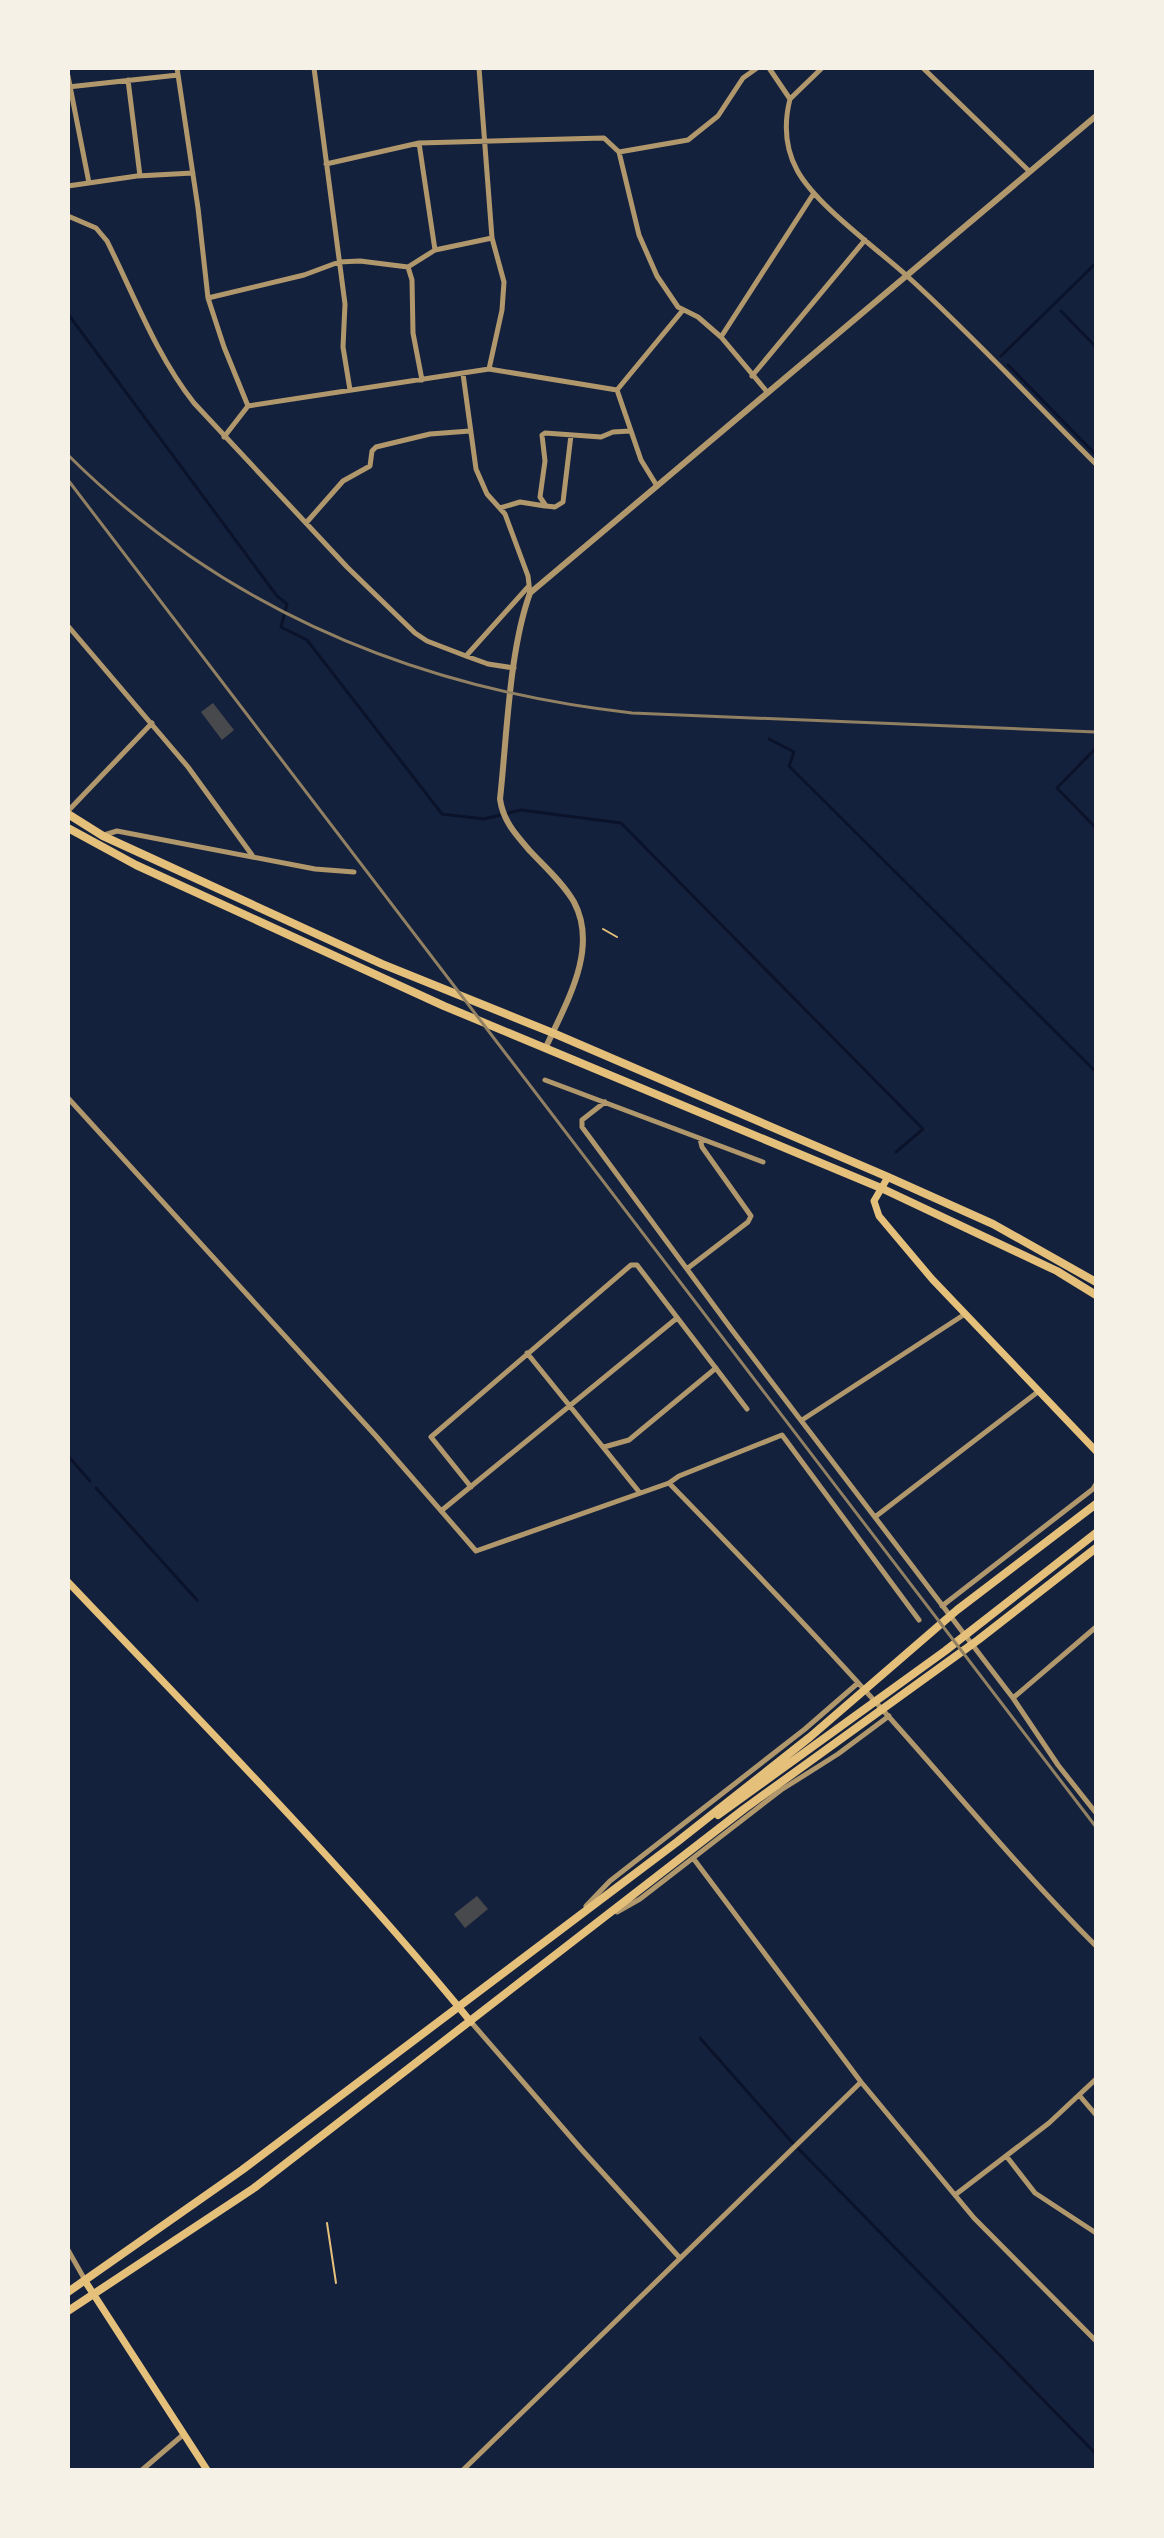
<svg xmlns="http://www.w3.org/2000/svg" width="1164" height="2538" viewBox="0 0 1164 2538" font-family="Barlow,sans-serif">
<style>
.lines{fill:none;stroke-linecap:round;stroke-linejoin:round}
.stream{stroke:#0b132b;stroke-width:3}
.building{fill:#48494c}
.path{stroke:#e5c07b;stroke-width:2}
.minor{stroke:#b1986c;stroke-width:5}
.tertiary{stroke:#b1986c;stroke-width:6}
.secondary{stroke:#e5c07b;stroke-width:7}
.primary{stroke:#e5c07b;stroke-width:8}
.trunk{stroke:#e5c07b;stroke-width:8}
.rail{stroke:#918062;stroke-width:3}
</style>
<rect width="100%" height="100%" fill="#14213d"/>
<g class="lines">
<path class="stream" d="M1061,311L1096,347
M68,314L277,596L287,604L281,627L307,640L442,814L484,819L521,810L621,823L923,1129L896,1152
M1001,356L1096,263
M1008,365L1096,455
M769,739L794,752L789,766L1096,1072
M1095,749L1057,788L1096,828
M68,1456L90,1481
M96,1488L197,1600
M700,2038L791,2141L1096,2454"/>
</g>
<path class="building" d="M213,703L234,730L222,740L201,712Z
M477,1896L488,1909L465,1928L454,1914Z"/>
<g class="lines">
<path class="path" d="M603,929L617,937
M327,2223L336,2283"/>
<path class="minor" d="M177,68L198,208L208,298L224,347L248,406
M314,68L345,304L343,347L350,390
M479,68L492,238L504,282L502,310L489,369
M769,68L790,99C784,123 785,148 797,170C815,204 876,248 906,275C972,335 1033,401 1096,464
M923,68L1029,171
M68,76L89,183
M128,80L140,176
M68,87L178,75
M790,99L822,68
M419,143L435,250
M619,152L688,140L718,116L743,78L757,68
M326,164L419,143L604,138L619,152L639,235L657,276L678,307L698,317L721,337L768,393
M68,186L137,176L193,173
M68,216L96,228L107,241C134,295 156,355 194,403L347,567L415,633L427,641L466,656L488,664L514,668
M408,267L435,250L492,238
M208,298L304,275L339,262L360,261L408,267L412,280L413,333L422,380
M721,337L814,193
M463,374L476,469L487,494L505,514L528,576L530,593
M752,376L865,240
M617,390L641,460L657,486
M617,390L683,310
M571,435L563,502L555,507L546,506L540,497L545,461L542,435L545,433L601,437L613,432L630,431
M224,437L248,406L489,369L617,390
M500,508L520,502L545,506
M306,523L343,481L370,466L372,451L376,447L430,434L470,431
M68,626L188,767L252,855
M466,656L528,587
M68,811L152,723
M104,835L117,831L315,869L354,872
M545,1080L763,1162
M68,1098L376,1436L476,1551L669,1483L679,1476L782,1435L919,1620
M605,1102L582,1120V1127L732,1330L1013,1698L1096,1627
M688,1268L748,1222L751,1216L702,1147L700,1139
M527,1353L640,1493
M802,1420L965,1314
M604,1447L629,1440L716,1368
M669,1483C744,1560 818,1637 889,1717C958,1794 1023,1873 1096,1946
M471,1487L431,1437L631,1265H637L747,1409
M441,1511L677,1318
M875,1517L1039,1391
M942,1606L1093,1489L1096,1484
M1013,1698L1058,1765L1096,1813
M693,1858L861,2082L974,2218L1096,2341
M586,1906L610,1881L805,1729L858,1683
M617,1912L640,1899L781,1790L838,1754L889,1716
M471,2022L582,2150L679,2257
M1079,2095L1096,2115
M1007,2157L1035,2193L1096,2233
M955,2195L1049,2123L1096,2079
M68,2250L85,2280
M142,2470L184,2434
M463,2470L861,2082"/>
<path class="tertiary" d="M546,1047C566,1003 599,949 574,902C563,883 545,867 530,851C516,835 503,821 500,799C507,736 509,651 530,593L1096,116"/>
<path class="secondary" d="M888,1177L874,1201L879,1216L932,1279L1096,1451
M68,1582C205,1726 345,1868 471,2022
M85,2281L207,2470"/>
<path class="primary" d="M718,1815L945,1651L1096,1533
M68,2292L242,2170L677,1842L810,1737L957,1610L1096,1504
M68,2311L254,2188L744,1809L978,1640L1096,1548"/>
<path class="trunk" d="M68,814L103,836L382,964L553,1033L888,1177L993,1224L1096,1282
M68,828L136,865L444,1006L881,1188L1057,1271L1096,1295"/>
<path class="rail" d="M68,455C223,609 417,689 632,713L1096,732
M68,480L1096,1827"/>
</g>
<rect width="1164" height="2538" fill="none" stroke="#f6f1e7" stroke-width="140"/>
</svg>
